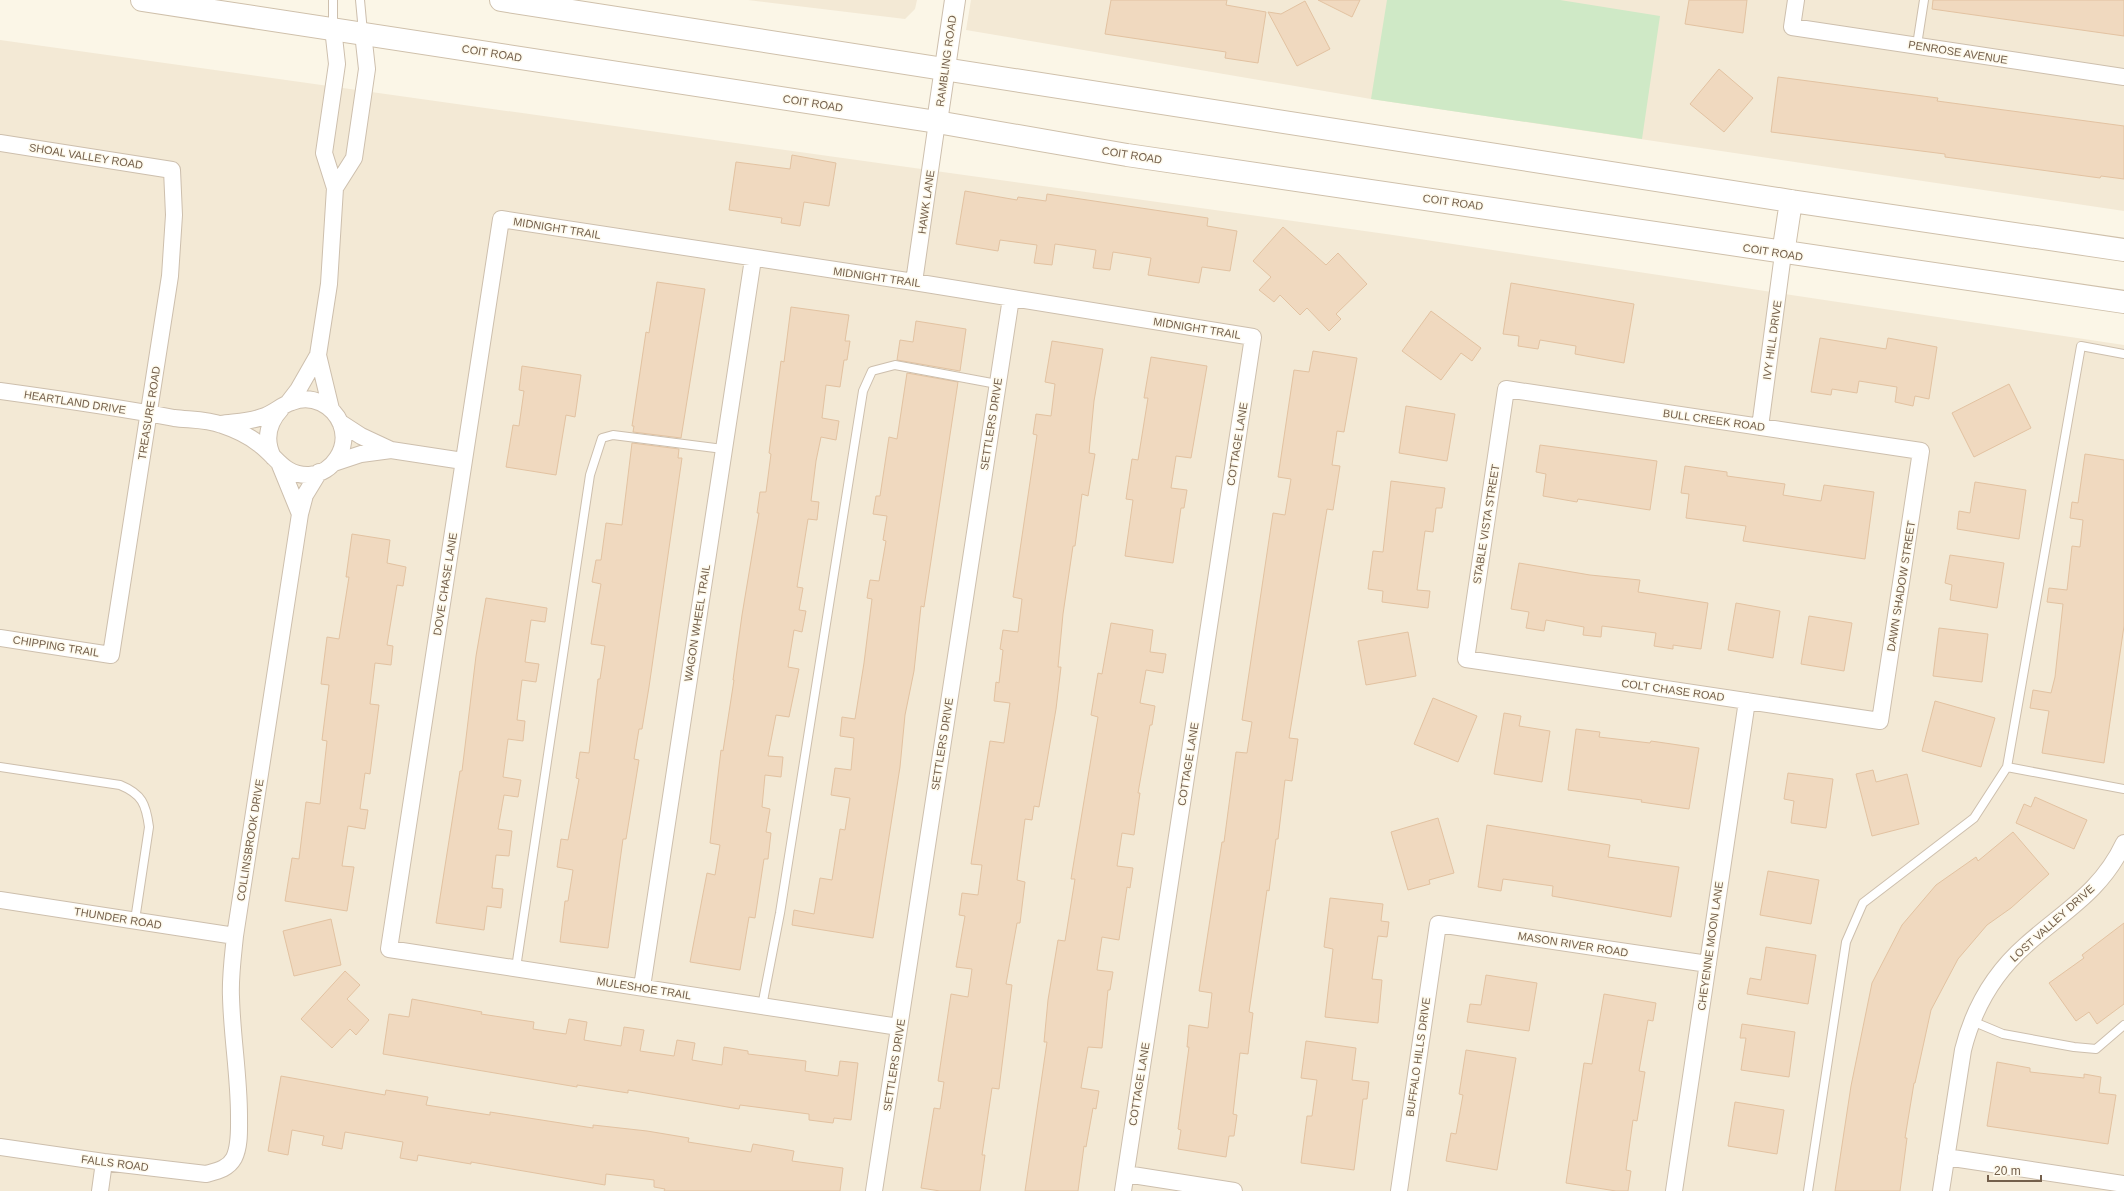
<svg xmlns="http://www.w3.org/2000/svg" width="2124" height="1191" viewBox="0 0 2124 1191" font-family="Arial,sans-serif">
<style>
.residential{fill:#f3e9d5}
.green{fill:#cfe9c6}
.building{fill:#f0d9bf;stroke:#e2c2a1}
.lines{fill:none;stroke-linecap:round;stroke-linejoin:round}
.service-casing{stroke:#cdbfad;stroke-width:10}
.minor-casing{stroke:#cdbfad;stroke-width:18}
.tertiary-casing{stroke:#cdbfad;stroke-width:22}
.secondary-casing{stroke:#cfc0ab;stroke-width:24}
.service{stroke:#fff;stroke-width:8}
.minor{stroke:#fff;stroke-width:16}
.tertiary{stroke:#fff;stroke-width:20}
.secondary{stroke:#fff;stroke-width:22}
.labels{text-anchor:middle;stroke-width:3;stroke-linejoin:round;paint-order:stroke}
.street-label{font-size:11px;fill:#74604c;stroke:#fefaed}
</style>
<rect width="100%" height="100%" fill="#fbf6e7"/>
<path class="residential" d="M748,0H917L915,9L905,19Z
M971,0H2124V211L1371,99L966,30Z
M0,40L1393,235L2124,345V1191H0Z"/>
<path class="green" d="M1387,0H1560L1660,16L1642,139L1371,99Z"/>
<path class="building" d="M1111,0H1227L1226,5L1266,12L1258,63L1225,58L1226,52L1105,34Z
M1318,0H1360L1352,17Z
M1689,0H1747L1743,33L1685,24Z
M1933,0H2124V36L1932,9Z
M1305,1L1330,49L1297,66L1268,12L1281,14Z
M1719,69L1753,98L1724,132L1690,104Z
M1778,77L1938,98L1937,101L2124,126V179L2101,176L2100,178L1945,157V154L1771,132Z
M792,155L836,163L829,206L804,202L800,226L781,223L782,218L729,210L736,162L790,169Z
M965,191L1017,200L1018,197L1046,201L1047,194L1208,218L1207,226L1237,231L1230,271L1202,267L1199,283L1148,275L1151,258L1113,252L1110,270L1093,268L1096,250L1055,244L1052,265L1034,263L1037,245L1000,240L998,251L956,244Z
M1283,227L1326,265L1338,253L1367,284L1336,314L1341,319L1329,331L1307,308L1300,315L1280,295L1274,302L1259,290L1271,277L1253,261Z
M657,282L705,289L681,438L633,432L634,426H632L646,332L649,333Z
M1511,283L1634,304L1624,363L1575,354L1576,346L1540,340L1538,349L1518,346L1519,336L1503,334Z
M791,307L849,315L845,341H850L847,360H844L840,387L826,385L822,418L839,421L836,440L821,437L816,461L811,501L819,502L817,520L808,519L797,587L803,588L799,610L806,611L802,632L794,630L788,667L799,669L789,717L776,715L768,756L783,757L781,777L765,775L762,807L770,809L766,832L771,833L768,859H764L755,918L749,917L740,970L690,962L707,873L715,875L720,845L710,843L721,750L723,751L734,680H733L742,615L759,513H757L760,492H766L771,454L769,453L781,361L784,362Z
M1431,311L1481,348L1472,361L1461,353L1441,380L1402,351Z
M916,321L966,329L960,371L897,360L900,340L913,342Z
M1820,338L1886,349L1888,338L1937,347L1929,399L1915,396L1913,406L1895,402L1897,387L1859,381L1857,393L1832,389L1831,395L1811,392Z
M1052,341L1103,349L1094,401L1089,453L1095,454L1088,496L1082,494L1075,546H1073L1063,614L1058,667H1061L1056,709L1039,807L1034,806L1032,820L1025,819L1017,880L1025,882L1020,923H1017L1006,984L1012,985L999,1089L992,1088L982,1155H985L980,1191H940L921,1188L934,1108L940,1109L944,1082L938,1081L951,994L968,997L972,969L956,967L965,916L959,915L962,893L978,895L982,865L971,864L990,741L1004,743L1010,703L994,701L996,682L999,683L1003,650L1000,649L1003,630L1018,632L1022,599L1013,597L1037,435L1033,434L1036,414L1051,416L1055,384L1045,382Z
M1313,351L1357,358L1344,432L1337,431L1332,465L1340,466L1333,510L1327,509L1289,738L1298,739L1292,781L1285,780L1278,839H1276L1269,891L1267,890L1249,1012L1253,1013L1248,1054L1240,1053L1233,1114L1237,1115L1234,1136H1229L1226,1157L1178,1149L1181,1130L1178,1129L1189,1047H1187L1189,1025L1208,1028L1212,993L1199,991L1222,842H1224L1236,752L1247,753L1252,722L1242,720L1273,513L1285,515L1291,479L1278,477L1291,390L1294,370L1309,372Z
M1151,357L1207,366L1191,458L1176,456L1171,488L1187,490L1184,508H1181L1173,563L1125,556L1133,500L1126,499L1132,459L1138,460L1148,398H1144Z
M522,366L581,375L575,417L566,415L556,475L506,467L513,425L519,426L524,391L519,390Z
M907,373L958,382L924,607L921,606L914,671L905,715L900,767L873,938L792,925L794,910L814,914L820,878L832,880L840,829L845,830L850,798L831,795L835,768L851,770L854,738L840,736L842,717L855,719L864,663L872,599L867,598L870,580L879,581L886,541L883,540L887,516L873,514L876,496H880L889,437L897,439Z
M2009,384L2031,428L1974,457L1952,413Z
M1406,406L1455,414L1447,461L1399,453Z
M632,443L679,449L678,458H682L649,687L642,729H639L634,759L639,760L626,839H623L608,948L560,942L565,901H568L573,870L557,867L561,839L568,840L579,779L576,778L580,752L589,753L598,679H600L605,646L591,644L601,584L592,582L596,560H601L606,523L622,525Z
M1540,445L1657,461L1650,510L1578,499L1577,502L1543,496L1546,474L1536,472Z
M2085,454L2124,460V626L2104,763L2042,753L2049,711L2030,708L2033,690L2051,693L2055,677L2063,604L2047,602L2049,588L2067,590L2072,546L2080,547L2083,520L2070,518L2072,502L2078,503Z
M1685,466L1727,472V476L1785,484L1783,495L1821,501L1824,485L1874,492L1865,559L1743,541L1746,526L1686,518L1689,494L1681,493Z
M1391,481L1445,488L1442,508H1436L1433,532L1425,531L1417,590L1430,591L1428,608L1382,602L1383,591L1368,589L1373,551L1383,552Z
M1975,482L2026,490L2019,539L1957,529L1959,511L1970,513Z
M352,534L390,540L387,563L406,567L403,586L397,585L387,645L393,646L391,665L375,663L370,704L379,705L370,774L365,773L360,809L368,810L365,829L348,826L342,866L354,867L347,911L285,901L292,858L299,859L306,802L320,804L327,741L322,740L329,685L321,684L327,637L339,639L349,577H346Z
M1950,555L2004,563L1997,608L1950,600L1952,585L1945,583Z
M1519,563L1590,575L1640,580L1638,592L1708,603L1701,649L1673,645V649L1654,646L1656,633L1602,626L1601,637L1583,635L1584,627L1546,620L1544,631L1526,628L1529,612L1511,609Z
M486,598L547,608L545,622L531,620L525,662L539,664L536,682L522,680L517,720L525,721L523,741L508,739L503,777L521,780L518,797L504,795L498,829L512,831L509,856L496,855L492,888L503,889L501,908L487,906L484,930L436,923L460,771H462L476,656Z
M1736,603L1780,611L1773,658L1728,650Z
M1809,616L1852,623L1844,671L1801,664Z
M1111,623L1153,630L1150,652L1166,654L1163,673L1146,670L1140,703L1155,706L1152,725H1150L1138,793H1140L1134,835L1122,833L1117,866L1133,868L1130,888L1127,887L1119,940L1102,937L1097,970L1113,972L1110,990H1108L1102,1048L1088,1047L1081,1088L1099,1091L1096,1109L1093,1108L1086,1147L1084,1146L1078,1191H1025L1047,1042H1044L1048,1000L1058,940L1065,941L1075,879H1071L1098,717L1091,715L1098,673L1102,674Z
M1939,628L1988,634L1982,682L1933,676Z
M1408,632L1416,676L1366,685L1358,641Z
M1433,698L1477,716L1458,762L1414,744Z
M1935,701L1995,718L1981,767L1922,751Z
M1504,713L1521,716L1519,726L1550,731L1542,782L1494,774Z
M1576,729L1600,732L1599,737L1650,743L1651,741L1699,748L1689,809L1641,802L1642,800L1568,790Z
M1873,770L1876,782L1907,774L1919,824L1872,836L1856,774Z
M1788,773L1833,779L1826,828L1791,823L1794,801L1784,799Z
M2035,797L2087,820L2074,849L2016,823L2024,804L2031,807Z
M1438,818L1454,873L1429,880L1430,884L1408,890L1391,832Z
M1487,825L1610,845L1608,857L1679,867L1671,917L1552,896L1553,886L1503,879L1501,891L1478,887Z
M2013,832L2049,874L2011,908L1987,925L1958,959L1931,1010L1915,1083H1914L1905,1138H1907L1900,1191H1835L1851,1086L1872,983L1902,925L1936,885L1976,857L1978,861Z
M1768,871L1819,880L1811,924L1760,915Z
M1330,898L1383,904L1381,921L1389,922L1387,937L1378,936L1372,979L1382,980L1378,1023L1325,1017L1333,949L1324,947Z
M331,919L341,965L294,976L283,931Z
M2124,923V1004L2097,1024L2089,1012L2076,1021L2049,983L2084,958L2082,955Z
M1766,947L1816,955L1808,1004L1747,994L1750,978L1761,980Z
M345,971L360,985L347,999L369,1020L356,1035L350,1029L332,1048L301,1019Z
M1486,975L1537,983L1529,1031L1467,1022L1470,1004L1481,1005Z
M1604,994L1656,1003L1653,1021L1648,1020L1639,1071L1645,1072L1637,1121L1633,1120L1626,1170L1631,1171L1628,1191H1616L1566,1183L1584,1063L1592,1064Z
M412,999L482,1012L481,1014L534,1022L533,1029L566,1034L569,1019L587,1022L584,1040L621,1046L624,1027L644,1030L640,1051L674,1056L677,1040L695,1043L692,1060L722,1065L724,1047L748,1051V1054L806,1061L805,1071L838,1076L840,1061L858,1063L851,1120L834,1118L833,1123L809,1120V1114L740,1105L739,1109L628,1090V1093L577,1085V1087L383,1054L389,1014L409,1017Z
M1742,1024L1795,1032L1789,1077L1741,1070L1746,1038H1740Z
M1306,1041L1356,1048L1352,1080L1369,1082L1367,1099H1363L1354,1170L1301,1163L1307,1116H1312L1317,1080L1301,1078Z
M1466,1050L1516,1058L1497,1170L1446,1161L1451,1133L1456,1134L1463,1095L1459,1094Z
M1997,1062L2030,1068V1072L2084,1078V1074L2101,1077L2099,1093L2116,1095L2108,1144L1987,1126Z
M281,1076L385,1095L386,1090L428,1097L426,1105L490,1115V1112L593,1128V1125L647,1131L689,1138L688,1142L751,1152L753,1144L794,1151L792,1161L843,1168L840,1191H664L665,1189L654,1187V1180L606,1174L605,1185L471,1162V1164L418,1155L417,1161L400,1158L403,1142L345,1132L342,1149L322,1145L324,1136L292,1130L288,1155L268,1151Z
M1735,1102L1784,1110L1777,1154L1728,1146Z"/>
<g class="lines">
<g class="service-casing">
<path id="service" d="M333,0V28
M360,0L363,32
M1917,45L1924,0
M2124,354L2081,346L2007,767L2124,789
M0,767L120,785C142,794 146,804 149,827L135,920
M516,968L590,475L602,438L613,435L723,449
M762,1006L780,913L863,391L872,371L895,365L997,384
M1972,1021L2003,1034L2074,1047L2096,1049L2124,1025
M1808,1191L1846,942L1863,903L1974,818L2007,767"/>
</g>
<g class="minor-casing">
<path id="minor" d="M1796,0L1792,27L2124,77
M0,143L172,170L174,215L170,276L111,655L0,638
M335,188L354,158L367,69L363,33
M914,282L937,122
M1506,389L1921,451L1880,721L1466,659Z
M0,391C58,399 116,407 174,418C189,420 207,419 222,425C234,429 249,436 259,444C277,457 284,476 309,475C333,474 350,447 341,424C333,405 312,394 292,402C281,405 273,414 262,417C249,422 234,422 221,424
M288,403L298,390L318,355
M331,409L318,355L329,284L335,188L324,153L337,64L333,28
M341,423L361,436L391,450L463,461
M1760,427L1783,254
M273,457C264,439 268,423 281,409
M334,463L361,454L391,450
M280,465L300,514
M0,900L235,936
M642,987L753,259
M899,1027L389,949L501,219L914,282L1253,337L1123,1191
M0,1147L104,1162L206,1174C217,1171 228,1169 234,1158C240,1146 239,1129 239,1116C239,1076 232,1037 231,997C230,977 233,956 235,936L300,514L305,495L319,472
M1946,1157L2124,1184
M1126,1174L1234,1191
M100,1191L104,1162
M874,1191L1011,298
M1399,1191L1438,924L1708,964
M1674,1191L1747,701
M1941,1191L1963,1050C1973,1010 1994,973 2026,945C2064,911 2101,892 2124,843"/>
</g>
<g class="tertiary-casing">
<path id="tertiary" d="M937,122L955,0"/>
</g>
<g class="secondary-casing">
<path id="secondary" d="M142,0L937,122L1127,155L2124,302
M501,0L1791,201L2124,250
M1783,254L1791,201"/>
</g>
<use href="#service" class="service"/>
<use href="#minor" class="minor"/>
<use href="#tertiary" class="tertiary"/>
<use href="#secondary" class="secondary"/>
</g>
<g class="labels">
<g class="street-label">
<text transform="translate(1958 52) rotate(9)" y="4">PENROSE AVENUE</text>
<text transform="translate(492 53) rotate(9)" y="4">COIT ROAD</text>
<text transform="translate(946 61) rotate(-82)" y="4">RAMBLING ROAD</text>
<text transform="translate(813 103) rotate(9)" y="4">COIT ROAD</text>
<text transform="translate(1132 155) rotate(9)" y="4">COIT ROAD</text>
<text transform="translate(86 156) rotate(9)" y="4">SHOAL VALLEY ROAD</text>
<text transform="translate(926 202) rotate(-82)" y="4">HAWK LANE</text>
<text transform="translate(1453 202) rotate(8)" y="4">COIT ROAD</text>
<text transform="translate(557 228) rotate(9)" y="4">MIDNIGHT TRAIL</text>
<text transform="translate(1773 252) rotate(9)" y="4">COIT ROAD</text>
<text transform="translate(877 277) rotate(8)" y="4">MIDNIGHT TRAIL</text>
<text transform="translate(1197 328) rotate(9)" y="4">MIDNIGHT TRAIL</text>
<text transform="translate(1772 340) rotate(-82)" y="4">IVY HILL DRIVE</text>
<text transform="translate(75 402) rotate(9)" y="4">HEARTLAND DRIVE</text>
<text transform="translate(149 413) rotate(-81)" y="4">TREASURE ROAD</text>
<text transform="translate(1714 420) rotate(8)" y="4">BULL CREEK ROAD</text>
<text transform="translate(991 424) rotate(-81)" y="4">SETTLERS DRIVE</text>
<text transform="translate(1237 444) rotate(-81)" y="4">COTTAGE LANE</text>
<text transform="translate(1486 524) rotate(-81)" y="4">STABLE VISTA STREET</text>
<text transform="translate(445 584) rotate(-81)" y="4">DOVE CHASE LANE</text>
<text transform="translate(1901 586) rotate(-81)" y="4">DAWN SHADOW STREET</text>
<text transform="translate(697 623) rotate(-81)" y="4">WAGON WHEEL TRAIL</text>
<text transform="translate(56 646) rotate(9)" y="4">CHIPPING TRAIL</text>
<text transform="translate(1673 690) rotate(8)" y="4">COLT CHASE ROAD</text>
<text transform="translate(942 744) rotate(-81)" y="4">SETTLERS DRIVE</text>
<text transform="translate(1188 764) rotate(-81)" y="4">COTTAGE LANE</text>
<text transform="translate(250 840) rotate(-81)" y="4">COLLINSBROOK DRIVE</text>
<text transform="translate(118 918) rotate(9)" y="4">THUNDER ROAD</text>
<text transform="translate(2052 923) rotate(-42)" y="4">LOST VALLEY DRIVE</text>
<text transform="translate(1573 944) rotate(9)" y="4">MASON RIVER ROAD</text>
<text transform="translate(1710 946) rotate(-82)" y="4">CHEYENNE MOON LANE</text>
<text transform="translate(644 988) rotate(9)" y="4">MULESHOE TRAIL</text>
<text transform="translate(1418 1057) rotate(-82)" y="4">BUFFALO HILLS DRIVE</text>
<text transform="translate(894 1065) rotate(-81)" y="4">SETTLERS DRIVE</text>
<text transform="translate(1139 1084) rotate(-81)" y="4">COTTAGE LANE</text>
<text transform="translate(115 1163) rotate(7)" y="4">FALLS ROAD</text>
</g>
</g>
<path d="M1988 1175v6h53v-6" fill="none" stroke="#74604c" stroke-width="2"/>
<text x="1994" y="1175" font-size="12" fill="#74604c" stroke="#fefaed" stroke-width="3" paint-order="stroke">20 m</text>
</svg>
